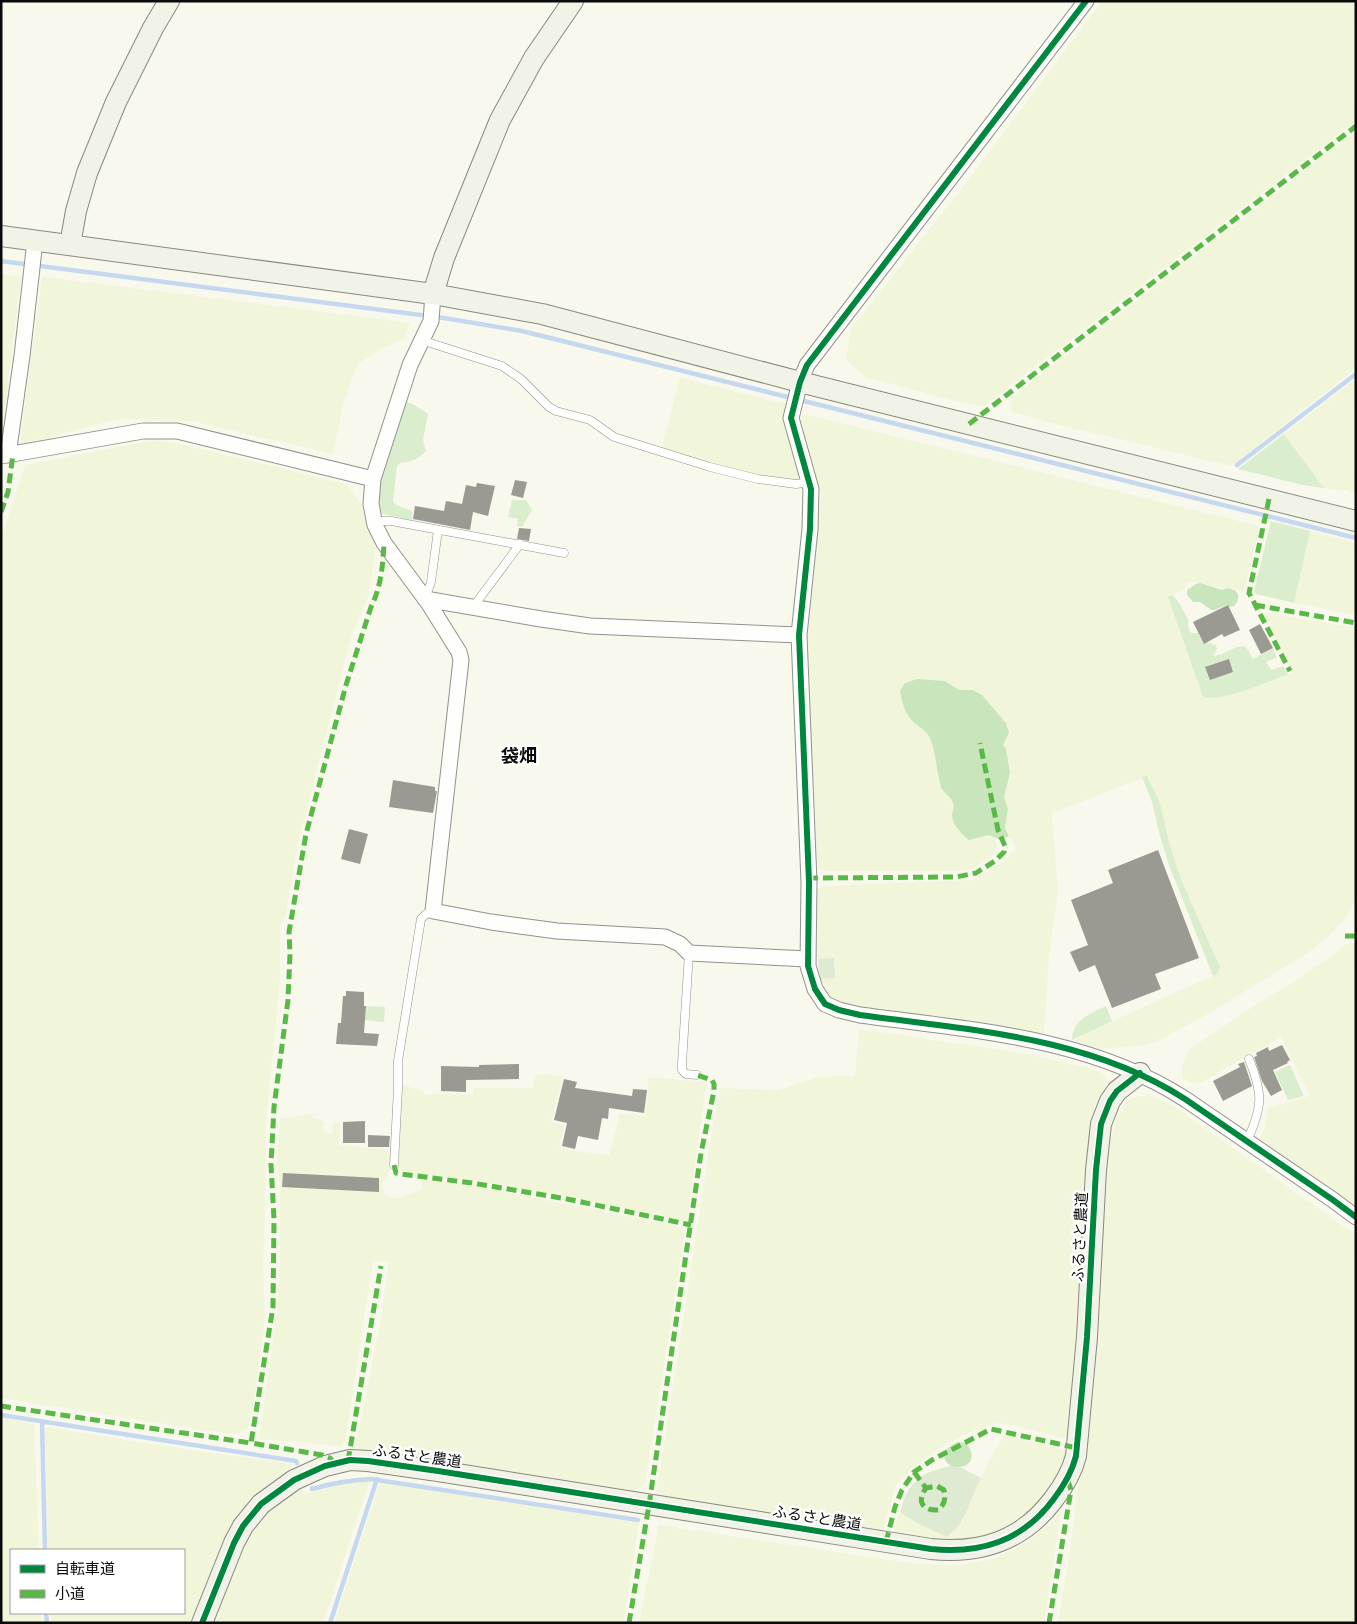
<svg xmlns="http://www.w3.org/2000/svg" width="1357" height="1624" viewBox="0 0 1357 1624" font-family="Spectral,'Noto Sans JP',serif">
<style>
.farmland{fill:#f1f5d9}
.green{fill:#daeecd}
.forest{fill:#c9e5bc}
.cemetery{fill:#dfead2}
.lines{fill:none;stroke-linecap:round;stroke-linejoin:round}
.stream{stroke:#c5d8f0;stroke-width:4.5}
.building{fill:#9a9a93}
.lane-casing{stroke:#91928c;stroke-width:9}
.street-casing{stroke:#91928c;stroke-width:17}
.secondary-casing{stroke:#888882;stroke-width:22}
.lane{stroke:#fefefc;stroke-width:8}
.street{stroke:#fefefc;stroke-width:15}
.secondary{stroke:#f2f3e7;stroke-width:20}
.quiet{stroke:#58b947;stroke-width:5;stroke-dasharray:10 5;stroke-linecap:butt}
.cycleway-casing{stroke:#fff;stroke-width:9}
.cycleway{stroke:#00873e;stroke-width:6}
.labels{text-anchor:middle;stroke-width:5;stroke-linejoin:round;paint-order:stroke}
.street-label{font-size:15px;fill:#0a0a0a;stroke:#fff}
.quarter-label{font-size:18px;font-weight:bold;fill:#0a0a0a;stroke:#fff}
</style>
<rect width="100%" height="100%" fill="#f8f9ec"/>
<path class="farmland" d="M1102,1H1356V121L984,406L955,401L865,377L846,360L851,329L970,178Z
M1356,131V368L1231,466L1048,422L1012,412L1010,400L1032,382Z
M1,274L21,277L1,441Z
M42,277L410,323L404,338L382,348L358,364L345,397L333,454L192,421L117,419L20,445Z
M680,378L789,405L801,480L796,482L754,475L723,467L662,447Z
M1356,379V494L1346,490L1324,488L1284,434Z
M805,414L1258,526L1259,530L1244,591L1189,581L1183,590L1168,597L1203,697L1209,699L1238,692L1294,672L1262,612L1356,628V900L1345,919L1330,935L1309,952L1275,973L1201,1018L1155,1042L1145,1045L1100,1049L1075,1041L1084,1034L1217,974L1220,967L1207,936L1181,879L1170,846L1160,803L1147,776L1052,813L1058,891L1049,957L1044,1035L1029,1031L858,1010L831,998L820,979L835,978L834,958L818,959L817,889L823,886L973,880L997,866L1015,851L1014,844L1005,828L1008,809L1004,797L1010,773L1006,749L1003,745L1009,733L1006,723L982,695L973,690H959L945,681L932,680L916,725L923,727L928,734L933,746L934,757L954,808L952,817L981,838L989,835L995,838L997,845L995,853L987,860L971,869L957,871H826L820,870L815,859L808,638L821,493L802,429L800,419L801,416Z
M149,441L172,442L346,484L362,506L363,513L369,533L376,545L369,594L352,634L298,843L286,914L280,926V980L266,1122L265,1211L263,1265L265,1319L254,1401L248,1428L238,1434L223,1433L1,1398V539L25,465Z
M1310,531L1356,543V615L1294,603Z
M1350,943H1356V1199L1350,1204L1260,1139L1265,1127L1268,1108L1310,1096L1281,1037L1200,1083L1191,1082L1183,1079L1182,1072L1184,1060L1190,1049L1263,1000L1297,980L1329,958L1345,945Z
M859,1029L1028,1054L1091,1069L1104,1074L1106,1079V1088L1096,1110L1089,1135L1083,1284L1069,1439L1013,1425L996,1423L965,1434L930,1454L913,1468L896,1485L885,1521L884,1529L877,1532L656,1497L714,1118L721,1088L779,1090L818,1077L855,1076Z
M536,1074L563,1076L551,1122L564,1125L559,1148L609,1156L620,1114L645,1116L649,1078L699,1081L704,1082L706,1085L687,1223L594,1202L492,1184L398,1171L402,1085L421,1090L426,1096L434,1094L473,1095L474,1088H533Z
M1148,1095L1172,1105L1356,1235V1623H1058L1070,1550L1094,1361L1106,1168L1112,1133L1118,1116L1127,1100L1136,1097Z
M308,1114L312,1116L314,1119H319L324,1123L322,1128L323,1131L330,1134L333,1132V1124L340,1123L339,1145L390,1150V1170L383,1182L382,1188L384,1195L393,1198H399L420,1190L422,1186L421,1180H431L484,1188L683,1227L685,1231L645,1484L641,1487L634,1492L360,1452L356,1444L380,1324L389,1261L373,1262L345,1441L341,1446L259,1439L277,1313L280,1262V1190L277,1163L280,1119Z
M1,1418L34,1424L39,1550H11V1613H41V1623H1Z
M45,1427L157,1445L294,1464L250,1499L234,1523L192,1623H50V1613H184V1550H48Z
M1004,1435L1068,1451L1060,1472L1035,1509L1018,1521L1001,1531L963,1541L920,1539L894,1533L895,1524L900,1512L917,1523L963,1521L975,1488Z
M354,1481L369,1482L323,1623H212L236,1563L252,1530L271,1509L301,1487L304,1495L334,1484Z
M380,1482L639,1523L623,1623H334Z
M1061,1511L1044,1623H639L659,1525L916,1564L963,1565L996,1558L1015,1548L1028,1541L1050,1524Z"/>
<path class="green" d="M403,401L413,404L428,414L423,440L426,451C421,458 409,463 400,463L397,466L393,501L396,505L412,511V520L383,514C370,496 396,422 403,401Z
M1284,434L1324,488L1303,485L1238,469Z
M512,500H526L532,510L522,527L517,526L518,519L508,517Z
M1271,521L1310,531L1294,603L1256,594L1254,591Z
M1172,595L1178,601L1188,619V626L1191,633H1198L1204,644L1207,642L1216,645L1217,649L1213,656C1225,656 1234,644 1246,647L1253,659L1273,648L1277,657L1266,662L1271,670L1283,666L1288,674C1270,681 1219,703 1203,697L1168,597Z
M1147,776L1160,803L1170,846L1181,879L1220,967L1217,974L1213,976L1169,865L1160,836L1152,802L1142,777Z
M366,1006L385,1007L384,1022L362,1020L365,1016Z
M1106,1006L1112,1021L1072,1040C1072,1020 1091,1013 1106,1006Z
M1290,1065L1304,1096L1288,1100L1275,1072Z"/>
<path class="forest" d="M1200,583L1222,590L1227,588L1235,590L1238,594C1238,599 1238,602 1234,606L1228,607L1226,605C1210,613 1213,611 1200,602H1193L1187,595V590L1196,584Z
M917,679L945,681L959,690H973L982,695L1006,723L1009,733L1003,745L1006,749L1010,773L1004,797L1008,809L1005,828L1009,836L1000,840L989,835L969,840C962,835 952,824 952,815C953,809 955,807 952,801C949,794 942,792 941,786C936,770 936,753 930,738C925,728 917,727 911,719C904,712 902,700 900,691L905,683Z
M958,1442L966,1443C976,1454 973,1468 955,1467C948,1466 942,1459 945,1452C947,1447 954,1444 958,1442Z"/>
<path class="cemetery" d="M834,958L835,978L820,979L818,959Z
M951,1466L962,1468L981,1478C968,1501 969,1520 947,1537L917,1523L900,1512C909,1480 919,1473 951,1466Z"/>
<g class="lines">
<path class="stream" d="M1,261L444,318L522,331L1356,538
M1237,465L1356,374
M1,1415L296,1461L297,1463
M42,1421L45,1550
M312,1488V1489C332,1483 351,1480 371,1479L638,1520
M46,1613L47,1623
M330,1623L377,1479"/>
</g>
<path class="building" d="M515,480L527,482L523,498L511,495Z
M477,483L495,486L488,516L473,512L470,530L413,519L415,506L444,511L446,501L462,504L466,485L476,487Z
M519,528L531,529L529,541L517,539Z
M1228,605L1240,630L1224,637L1222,634L1204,644L1193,622Z
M1260,624L1273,648L1261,654L1249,630Z
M1229,659L1233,672L1210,680L1205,667Z
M393,780L435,787V791H437L433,813L389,807Z
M349,829L368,834L360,864L341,859Z
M1158,850L1199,958L1155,974L1161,989L1112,1008L1095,965L1079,972L1070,952L1088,945L1071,900L1113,883L1108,870Z
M346,991L364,992V1006H366L364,1033L379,1034L377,1046L336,1044L338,1023H341L343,996H346Z
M1282,1045L1290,1060L1287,1062L1288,1063L1273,1070L1282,1090L1271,1096L1262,1081L1254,1057L1257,1056L1256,1053L1268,1047L1269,1051Z
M1244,1062L1252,1086L1223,1101L1213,1081L1240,1067L1238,1064Z
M519,1064V1079L466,1080V1092L441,1091V1066L479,1067V1065Z
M564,1079L577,1082L575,1088L632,1096L633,1089L647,1090L644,1113L609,1108L608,1119L602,1118L598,1140L578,1136L575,1149L562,1146L567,1123L554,1120Z
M365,1121V1143H343V1122Z
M368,1135L390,1136L389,1147H368Z
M283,1173L379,1178V1192L282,1187Z"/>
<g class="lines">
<g class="lane-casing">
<path id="lane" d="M421,340L502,366L521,379L549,407L556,411L590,420L614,437L710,467L758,479L796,484L810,482
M374,521H391L564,553
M425,599L431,582L438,530
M473,607L520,544
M689,953L682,1063V1070L686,1074L697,1075
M1247,1141C1263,1106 1263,1094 1249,1059
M394,1165L398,1088V1061L421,919L426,914L433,911"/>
</g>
<g class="street-casing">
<path id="street" d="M1086,1L807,365L800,382L791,418L811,489L810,529L799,635L809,882L808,966L815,989L825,1004L839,1010L860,1015C971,1030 1089,1037 1185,1099L1333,1200L1356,1217
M433,294L431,321L410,365L373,479L371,504L375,525L384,543L429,604L459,652L461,660L433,911L491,922L557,931L665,937L680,944L689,953L808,959
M8,455L22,356L35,241
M1,456L143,431H177L373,479
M425,599L541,619L590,626L799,635"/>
</g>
<g class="secondary-casing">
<path id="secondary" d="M1,236L433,294L542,314L800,382L1356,521
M70,245L76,211L87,173L116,102L153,28L169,1
M433,294L444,258L500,120L534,58L573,1
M202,1623L234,1543L243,1526L261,1504L294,1480L325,1466L350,1460L368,1461L438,1471L931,1549C981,1554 1022,1541 1053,1500C1063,1487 1072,1472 1076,1456L1087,1337L1096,1170L1101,1124L1110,1101L1117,1091L1140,1073"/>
</g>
<use href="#lane" class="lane"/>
<use href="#street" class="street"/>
<use href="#secondary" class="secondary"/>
<path class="quiet" d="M969,424L1356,126
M1269,499L1249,593L1290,671
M1,512L8,492L13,454
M1255,605L1356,623
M808,878L956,877L976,873L995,861L1004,852L1005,846L998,830L980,743
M1345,936H1356
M394,1165L396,1173L401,1174L472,1183L567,1199L691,1225
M1,1406L251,1443
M348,1461L381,1266
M335,1464L330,1458L322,1455L251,1443L273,1307L274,1219L271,1164L274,1107L288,1000L290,954L289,932L306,834L346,685L371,607C381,587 383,565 384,543
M914,1472L926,1488C916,1502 923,1511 939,1510C945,1503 946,1498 944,1490L937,1486L926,1488
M886,1542L895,1507L902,1490L914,1472L932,1460L991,1429L1077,1448
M629,1623L649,1505L701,1153L714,1091V1084L712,1080L697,1075
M1049,1623L1071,1490L1067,1478"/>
<g class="cycleway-casing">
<path id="cycleway" d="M1086,1L807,365L800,382L791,418L811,489L810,529L799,635L809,882L808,966L815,989L825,1004L839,1010L860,1015C971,1030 1089,1037 1185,1099L1333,1200L1356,1217
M202,1623L234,1543L243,1526L261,1504L294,1480L325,1466L350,1460L368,1461L438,1471L931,1549C981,1554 1022,1541 1053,1500C1063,1487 1072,1472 1076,1456L1087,1337L1096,1170L1101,1124L1110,1101L1117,1091L1140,1073"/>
</g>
<use href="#cycleway" class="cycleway"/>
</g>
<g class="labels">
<g class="street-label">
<text transform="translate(1080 1237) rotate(-87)" y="5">ふるさと農道</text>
<text transform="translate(417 1456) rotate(8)" y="5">ふるさと農道</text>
<text transform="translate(817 1518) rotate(9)" y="5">ふるさと農道</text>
</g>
<g class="quarter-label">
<text x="519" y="762">袋畑</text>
</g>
</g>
<rect width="1357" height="1624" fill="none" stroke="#0a0a0a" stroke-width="5"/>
<rect x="10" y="1549" width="175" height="65" fill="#ffffff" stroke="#9d9d9d"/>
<rect x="20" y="1565" width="25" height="8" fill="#00873e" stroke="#9d9d9d"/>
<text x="55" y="1574" font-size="15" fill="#0a0a0a">自転車道</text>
<rect x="20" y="1590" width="25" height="8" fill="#58b947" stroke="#9d9d9d"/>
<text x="55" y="1599" font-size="15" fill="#0a0a0a">小道</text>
</svg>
